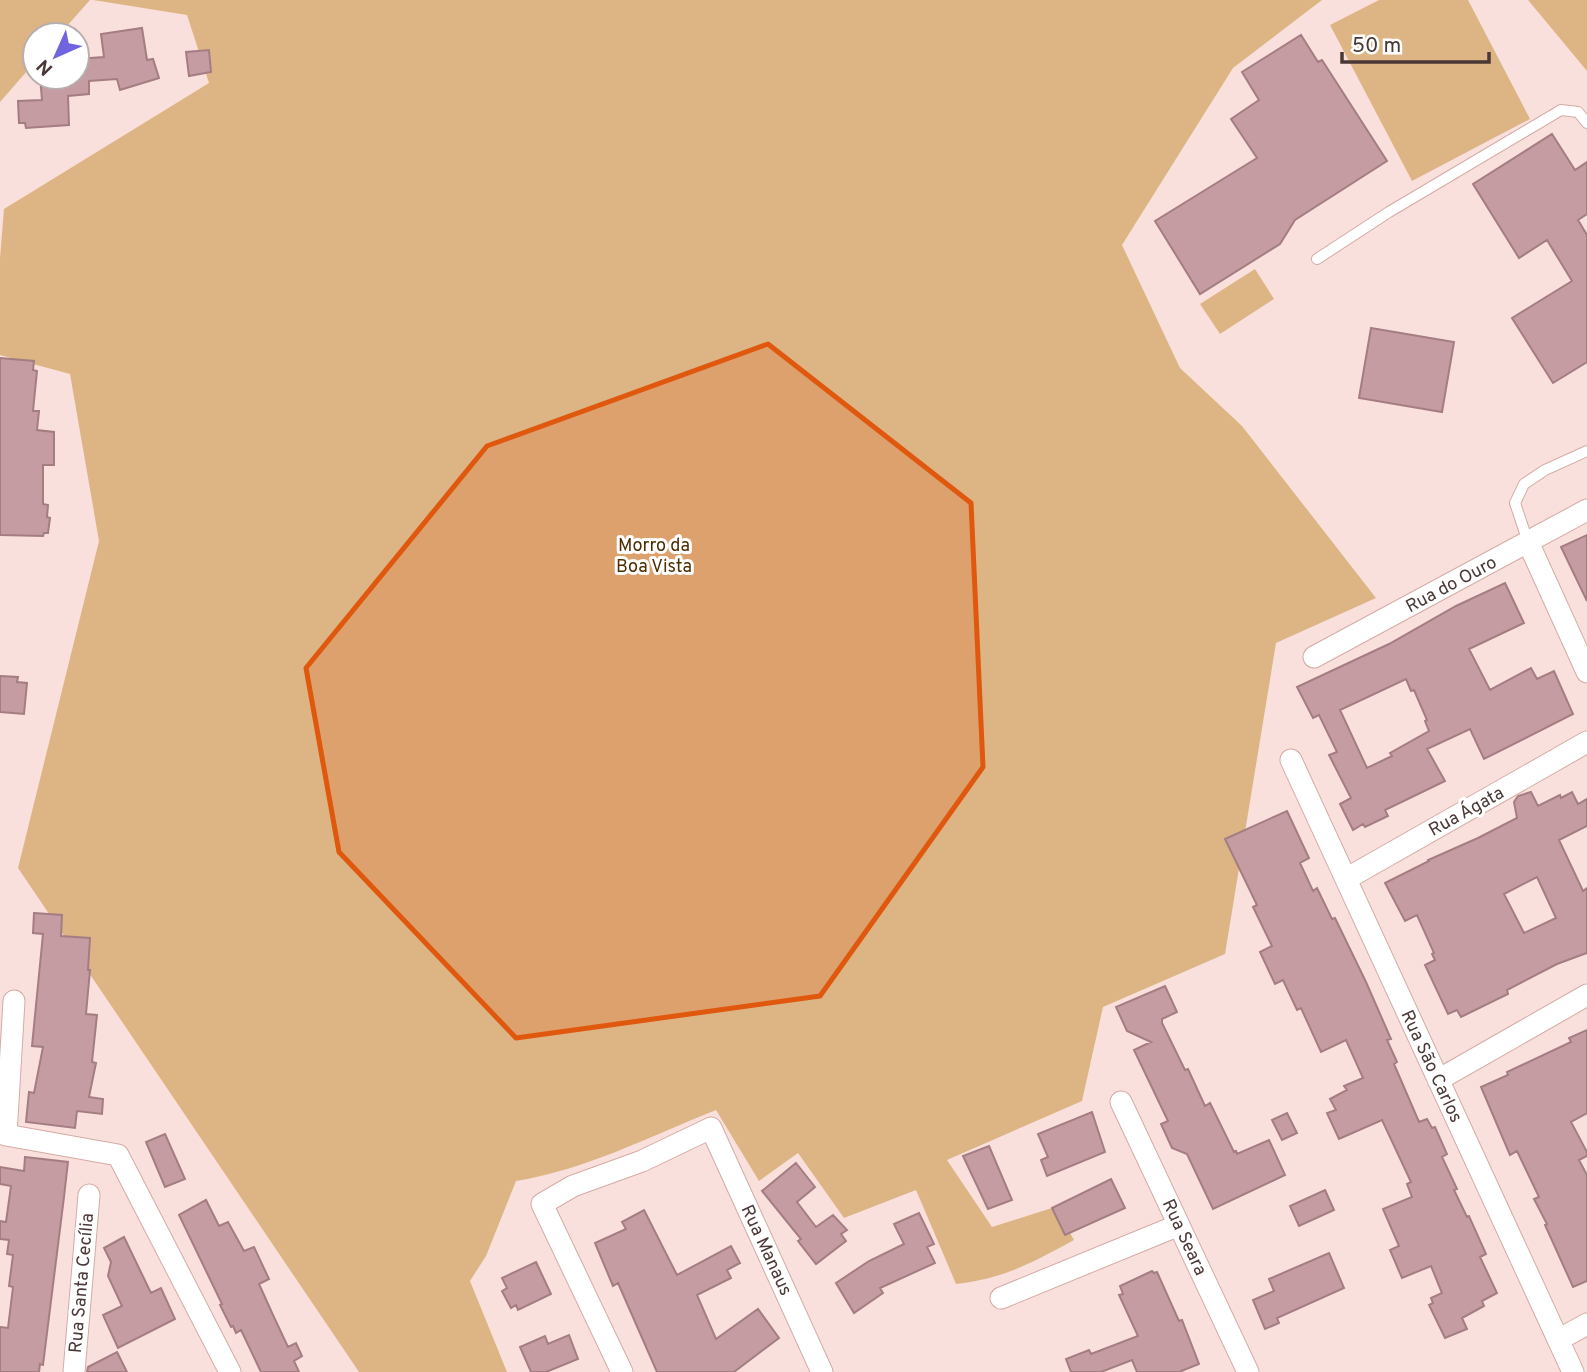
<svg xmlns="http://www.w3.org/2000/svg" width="1587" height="1372" viewBox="0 0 1587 1372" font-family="Overpass,sans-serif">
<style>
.green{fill:#ddb585}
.building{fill:#c49ca2;stroke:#a47d83;stroke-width:2;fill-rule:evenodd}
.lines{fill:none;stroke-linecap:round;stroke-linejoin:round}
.lane-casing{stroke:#d4aba5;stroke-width:12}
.street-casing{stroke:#d4aba5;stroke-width:23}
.lane{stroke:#fff;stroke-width:10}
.street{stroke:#fff;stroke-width:21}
.marked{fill:#e0570e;fill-opacity:0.2;stroke:#e0570e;stroke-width:5;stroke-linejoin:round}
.labels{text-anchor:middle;stroke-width:6;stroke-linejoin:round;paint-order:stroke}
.park-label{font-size:18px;fill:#4b2d00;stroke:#fff}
.street-label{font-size:18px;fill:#493836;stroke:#fff}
</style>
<rect width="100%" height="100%" fill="#fae0dc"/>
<path class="green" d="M0,0H90L59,35H35V62L0,102Z
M93,0H1322L1233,68L1122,245L1180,368L1242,426L1376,598L1276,643L1225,954L1103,1007L1082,1101L947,1160L992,1227L1055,1207L1074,1240C1034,1262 1003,1279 956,1284L916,1190L844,1218L798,1153L759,1181L716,1110C651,1136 585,1170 516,1181L486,1256L470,1281L507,1372H359L18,868L99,541L70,374L0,355V258L4,209L209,83L187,15Z
M1379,0H1468L1530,119L1412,181L1330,25Z
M1528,0H1587V71Z
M1255,269L1274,299L1220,334L1200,304Z"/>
<path class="building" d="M142,28L147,60L153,59L159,78L120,90L117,79L89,81V94L68,96L69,125L26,128L25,123H19L18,101L42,100L40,77H77V59L104,57L101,34Z
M1301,35L1318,62L1322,60L1387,161L1295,220L1280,244L1200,294L1155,221L1257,158L1231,119L1259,100L1242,72Z
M209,50L211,72L189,76L186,52Z
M1552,134L1575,170L1587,162V214L1578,220L1587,235V362L1553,383L1512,318L1572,281L1547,240L1519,258L1473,184Z
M1371,328L1454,342L1442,412L1359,398Z
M0,358L34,361L33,370L37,371L33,411H39L37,430L54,432V465H43V504L48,505L47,517L50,518L48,533H44L43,536L0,535Z
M1587,535V601L1561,547Z
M1505,583L1524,623L1469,649L1490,690L1531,668L1537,679L1554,671L1573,714L1484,759L1470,729L1427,749L1445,781L1385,810L1388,816L1365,827L1363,824L1353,830L1340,804L1351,798L1329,755L1337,752L1319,715L1313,718L1297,687L1389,644L1456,606ZM1406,679L1411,691L1414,690L1427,720L1425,721L1429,731L1390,753L1392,756L1367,768L1340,710Z
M0,676L18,677L17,682L27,683L24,714L0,712Z
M1531,792L1538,806L1560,795L1561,798L1572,792L1578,804L1587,799V826L1559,840L1583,891L1587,888V953L1557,964L1507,990L1508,994L1461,1017L1457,1010L1448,1014L1425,965L1435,960L1432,954L1434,953L1417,915L1405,921L1385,883L1429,861L1428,860L1478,838L1517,818L1514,802L1518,796ZM1537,877L1556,918L1524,933L1504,894Z
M1287,811L1309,858L1300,863L1313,891L1317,888L1332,919L1335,918L1366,982L1391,1039L1387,1040L1397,1062L1394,1064L1419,1122L1427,1119L1432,1128L1435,1127L1447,1154L1442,1157L1457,1189L1454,1190L1467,1217L1469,1216L1486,1254L1480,1257L1497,1293L1482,1301L1484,1306L1462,1318L1467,1329L1445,1338L1429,1305L1433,1303L1431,1298L1442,1293L1431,1266L1402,1278L1390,1250L1399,1246L1383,1209L1412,1197L1407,1184L1411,1182L1382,1120L1339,1139L1327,1113L1336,1110L1330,1099L1347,1090L1344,1086L1363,1078L1346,1040L1321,1052L1301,1008L1297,1010L1283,980L1275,984L1260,952L1272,946L1253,907L1257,905L1225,839Z
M34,913L62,915L61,936L90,938L88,970H90L86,1014L97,1015L92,1062L96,1063L89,1097L103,1099L102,1114L77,1111L75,1128L26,1122L29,1092L34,1093L43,1047L32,1046L43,934L33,933Z
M1165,986L1177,1012L1162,1019V1023L1184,1068L1185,1070L1188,1069L1205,1106L1210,1103L1234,1152L1236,1151L1237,1154L1269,1140L1285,1175L1213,1209L1187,1154L1172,1148L1161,1124L1168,1121L1134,1050L1151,1042L1127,1031L1116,1007Z
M1587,1030V1113L1571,1122L1587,1152V1156L1579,1160L1587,1175V1281L1573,1287L1545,1225L1547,1224L1534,1199L1539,1197L1517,1151L1510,1155L1481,1087L1508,1075L1507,1072L1571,1042L1569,1038Z
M1092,1112L1105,1152L1047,1176L1041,1160L1048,1157L1038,1134Z
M1287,1113L1297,1133L1282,1140L1272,1120Z
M165,1134L185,1179L165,1187L146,1142Z
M989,1146L1012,1200L988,1209L963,1156Z
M25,1157L68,1162L64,1197L43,1365L40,1364L39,1372H0V1327L8,1328L13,1287L9,1286L13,1255L7,1254L9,1240L0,1239V1221L6,1222L11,1186L0,1184V1167L24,1171Z
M796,1163L815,1187L797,1202L816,1227L833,1215L847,1230L841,1234L846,1241L816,1264L798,1241L801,1239L762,1191Z
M1111,1179L1125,1208L1065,1235L1052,1208Z
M1325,1190L1334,1210L1299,1226L1290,1206Z
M206,1200L219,1226L228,1222L244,1251L254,1247L269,1279L259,1284L273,1315L288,1347L296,1343L302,1356L294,1361L299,1372H261L241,1330L236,1333L233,1326L231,1327L220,1305L222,1304L179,1215Z
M644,1210L677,1275L731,1246L740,1263L727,1270L731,1278L697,1295L716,1339L758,1309L779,1338L734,1372H657L618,1283L613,1286L595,1243L626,1229L622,1222Z
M919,1213L934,1244L927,1247L935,1263L880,1288L883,1293L854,1313L836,1283L869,1261L904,1244L894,1224Z
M124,1237L151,1293L161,1288L175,1319L118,1348L103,1315L122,1306L108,1276L111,1262L104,1248Z
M1329,1253L1344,1288L1277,1318L1279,1323L1265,1329L1253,1300L1274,1291L1269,1279Z
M536,1262L551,1294L518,1310L516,1305L511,1308L502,1291L507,1288L502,1278Z
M1152,1271L1154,1273L1157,1272L1179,1321L1182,1320L1199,1364L1179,1372H1137L1132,1360L1101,1372H1071L1066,1359L1089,1350L1091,1354L1138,1336L1119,1295L1123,1294L1120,1286Z
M569,1335L578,1359L546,1372H531L520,1347L545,1336L548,1344Z
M117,1352L127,1372H87L88,1367Z"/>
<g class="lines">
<g class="lane-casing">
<path id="lane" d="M1317,259L1389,212L1561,110L1578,112L1587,123
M1528,542L1515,503L1524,484L1545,470L1587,451"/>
</g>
<g class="street-casing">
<path id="street" d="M1528,542L1587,672
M1314,657L1587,510
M1291,760L1573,1372
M1346,879L1587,742
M14,1001L6,1135L118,1155L230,1372
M1438,1080L1587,995
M1121,1102L1248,1372
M1001,1298L1179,1225
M1558,1340L1587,1324
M74,1372L89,1195
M622,1372L542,1204L573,1186L642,1161L711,1128L822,1372"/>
</g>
<use href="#lane" class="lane"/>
<use href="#street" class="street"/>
</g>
<path class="marked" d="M768,344L971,503L983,767L820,996L516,1038L339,852L306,668L487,446Z"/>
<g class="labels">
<g class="park-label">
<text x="654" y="551">Morro da<tspan x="654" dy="21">Boa Vista</tspan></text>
</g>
<g class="street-label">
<text transform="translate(1451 584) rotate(-28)" y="6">Rua do Ouro</text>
<text transform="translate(1466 811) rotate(-29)" y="6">Rua Ágata</text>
<text transform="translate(1432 1066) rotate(65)" y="6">Rua São Carlos</text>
<text transform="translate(1185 1237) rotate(65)" y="6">Rua Seara</text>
<text transform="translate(767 1250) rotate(65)" y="6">Rua Manaus</text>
<text transform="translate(81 1283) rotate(-85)" y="6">Rua Santa Cecília</text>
</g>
</g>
<g transform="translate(56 56) rotate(225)"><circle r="33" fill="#ffffff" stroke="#b6afaf" stroke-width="2"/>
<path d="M0-5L12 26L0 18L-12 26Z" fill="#7064df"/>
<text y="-10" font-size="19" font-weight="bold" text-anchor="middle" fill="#493836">N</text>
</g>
<path d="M1342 52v10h147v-10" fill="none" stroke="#493836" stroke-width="3.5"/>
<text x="1352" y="52" font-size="21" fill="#493836" stroke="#ffffff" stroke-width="5" paint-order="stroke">50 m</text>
</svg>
